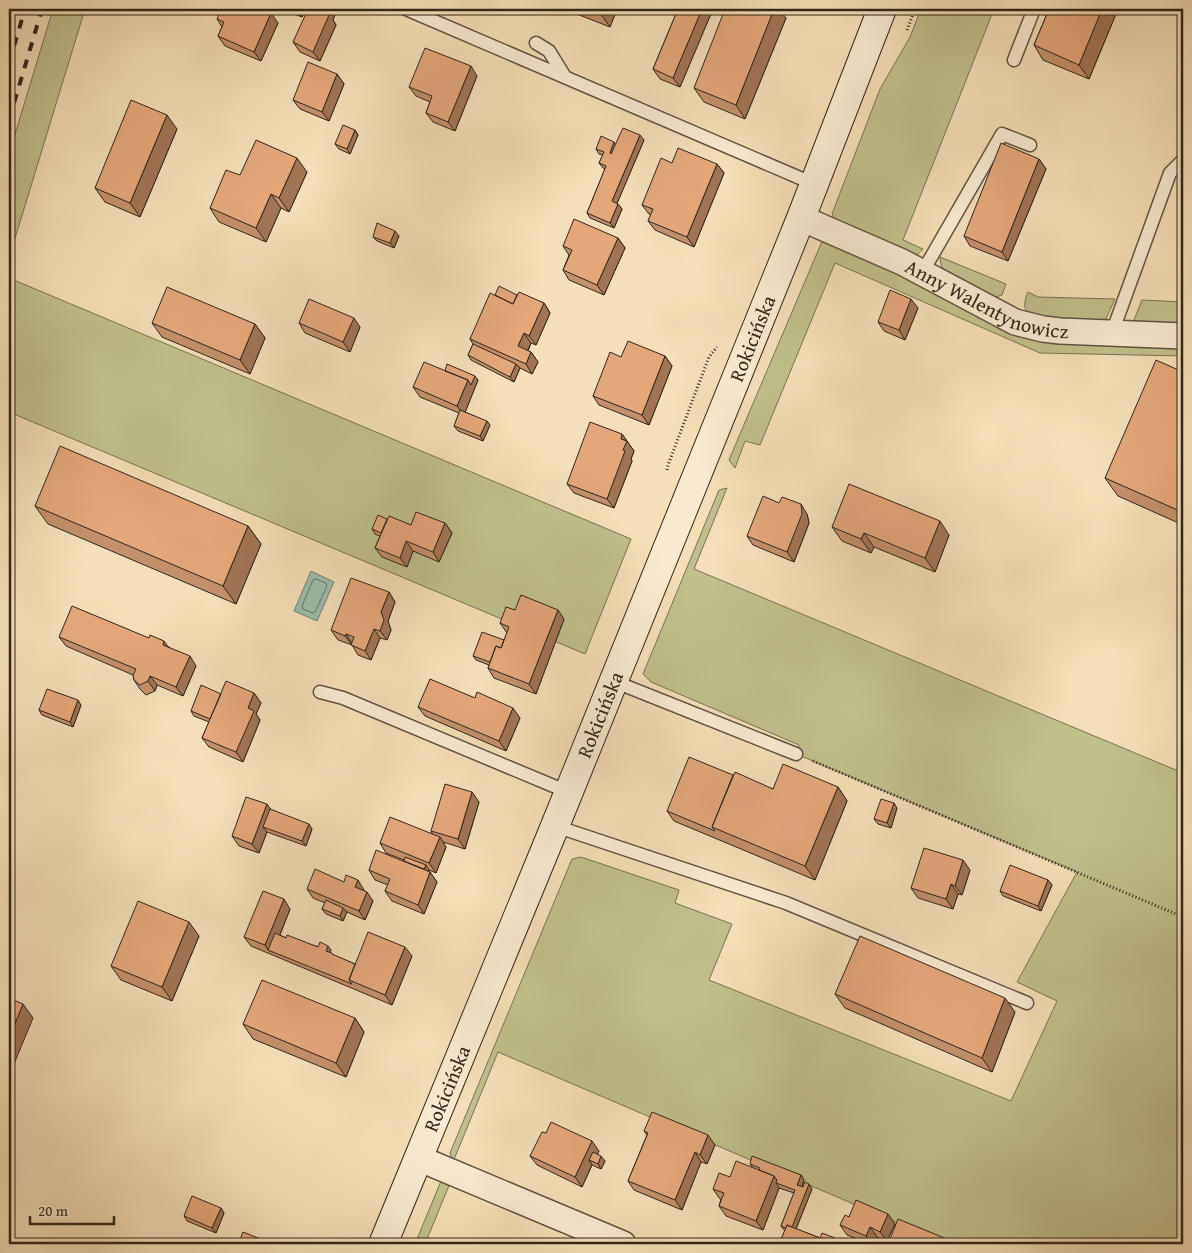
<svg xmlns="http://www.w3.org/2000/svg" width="1192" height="1253" viewBox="0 0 1192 1253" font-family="'Gentium Book Plus',serif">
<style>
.green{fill:#c0c08b;stroke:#787354}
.water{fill:#9cbdac;stroke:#718173}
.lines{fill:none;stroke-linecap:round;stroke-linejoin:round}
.shore{stroke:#667264;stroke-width:1}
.service-casing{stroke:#615444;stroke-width:15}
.minor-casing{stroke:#615444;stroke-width:28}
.secondary-casing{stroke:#30261d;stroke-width:30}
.path{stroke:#30261d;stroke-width:3;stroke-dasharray:1 2.5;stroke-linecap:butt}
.service{stroke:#f8ead1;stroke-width:12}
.minor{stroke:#f8ead1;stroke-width:25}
.secondary{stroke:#f8ead1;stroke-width:28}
.rail{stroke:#30261d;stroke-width:4;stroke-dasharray:9 9;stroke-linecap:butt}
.wall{fill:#c49069;stroke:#30261d}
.shaded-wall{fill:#a07555;stroke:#30261d}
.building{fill:#e4a77a;stroke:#30261d}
.labels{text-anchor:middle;stroke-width:5;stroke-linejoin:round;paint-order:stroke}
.street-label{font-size:20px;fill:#30261d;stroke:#f8ead1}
</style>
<rect width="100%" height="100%" fill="#f4dfb8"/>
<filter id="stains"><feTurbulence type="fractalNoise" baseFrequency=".004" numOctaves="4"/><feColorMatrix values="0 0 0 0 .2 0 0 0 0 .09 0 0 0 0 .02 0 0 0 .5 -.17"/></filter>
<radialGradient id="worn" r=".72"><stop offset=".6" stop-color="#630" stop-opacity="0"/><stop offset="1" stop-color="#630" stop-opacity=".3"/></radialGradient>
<path class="green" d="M53,9H85L9,258V154Z
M921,9H994L903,240L923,249C917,256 914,257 905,256L834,218L832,214L880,89L910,37Z
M823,239L833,240L1006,328L1032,339L1056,343L1183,346V356L1040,353L835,263L760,445L745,441L735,468L729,460Z
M940,257L1006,284L1002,295L996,297L989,295L946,274L941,265Z
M9,278L631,539L585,654L9,412Z
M1028,292L1038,297L1115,299L1104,323C1090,322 1038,321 1029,314C1022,309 1025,299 1028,292Z
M1142,300L1183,302V327L1132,325Z
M727,488L694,569L1183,773V1244H947L498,1052L453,1162L450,1153L572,859L581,857L679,890L675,903L732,924L709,980L1011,1101L1057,1001L1017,982L1077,872L796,754L799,745L651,682L643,674L719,490Z
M441,1181L450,1183L425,1244H415Z"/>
<path class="water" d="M311,571L334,582L317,621L294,611Z"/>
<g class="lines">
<path class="shore" d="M316,579L326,583L327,586L315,612L313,613L303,609L302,606L313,580Z"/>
<g class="service-casing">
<path id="service" d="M406,9L814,184
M536,43L549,51L565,77
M1014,60L1034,9
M922,273L1002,134L1030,145
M1112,333L1170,173L1183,160
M613,681L796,754
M320,692L343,698L568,792
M555,826L786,903L1027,1003"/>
</g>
<g class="minor-casing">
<g id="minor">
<path id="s1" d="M801,218L902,262L1015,322L1043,329L1060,331L1183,336"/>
<path d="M418,1158L623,1244"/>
</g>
</g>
<g class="secondary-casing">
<g id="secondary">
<path id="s2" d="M383,1244L555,826L801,218L882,9"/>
</g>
</g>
<path class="path" d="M907,30L915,9
M667,470L668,465L709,357L717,347
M813,761L1183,917"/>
<use href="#service" class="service"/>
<use href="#minor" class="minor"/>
<use href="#secondary" class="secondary"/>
<path class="rail" d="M9,63L25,9
M9,120L42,9"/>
</g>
<path class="wall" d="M281,9H305L302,17Z
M564,9H617L610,27Z
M678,9H713L680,87L660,79L653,69Z
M1049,9H1118L1089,79L1043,60L1034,45Z
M335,14L333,20L336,25L320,61L300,52L293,42Z
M786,18L745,119L704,102L694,88Z
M217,19L278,23L261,61L225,46L218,36L222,27Z
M337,74L344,84L329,121L300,109L293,100Z
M477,76L455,131L433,122L426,113L430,102L416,96L409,87Z
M177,129L140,217L105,202L95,188Z
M355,130L358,135L350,154L339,149L335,144Z
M644,140L617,203L618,204L622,209L614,228L590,218L587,213L605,169L603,168L599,163L603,155L599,154L596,149L616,144Z
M1039,159L1046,169L1008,261L970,246L964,236Z
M672,163L717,164L724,173L694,247L655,230L648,221L651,215L649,214L642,205Z
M307,172L289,212L281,208L266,242L219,222L210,208L240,175Z
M399,236L394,248L377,241L373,237Z
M618,238L625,248L604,295L569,280L563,270L569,255L563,246Z
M495,295H517L544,303L550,313L536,345L531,343L528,351L531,352L538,362L532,374L520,368L514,382L471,360L468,355L473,344L470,339Z
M918,308L905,340L884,331L878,322Z
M152,323L255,324L265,338L250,374L162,337Z
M299,323L360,327L350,352L305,333Z
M665,356L672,366L649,425L599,405L593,396L621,357Z
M445,371L478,380L465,412L490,425L483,441L458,431L454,426L459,413L420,397L413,387Z
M1183,372V525L1118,496L1105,478Z
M622,434L634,451L631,459L632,461L614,508L574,493L567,484Z
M35,506L248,526L261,544L236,604L48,524Z
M807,514L809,523L794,562L753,545L747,536Z
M387,519L411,525L445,523L452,533L439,562L413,551L407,567L382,557L375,548L380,536L375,534L372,529Z
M832,527L949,535L935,572L874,547L871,553L842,541Z
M389,592L395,602L388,621L391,630L387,640L380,638L371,660L358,655L352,645L338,640L331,630Z
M564,619L536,694L494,678L488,668L489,665L476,660L473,656L504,640L507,633L500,623Z
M59,637L169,647L196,666L183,696L157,685L155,691L146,695L140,689L134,680L133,675L66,646Z
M254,693L261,703L256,714L260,720L243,762L209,747L202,738L209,722L194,716L191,711L221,694Z
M81,705L73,727L42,715L39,710Z
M418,707L520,718L506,751L425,716Z
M733,775L773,789L838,787L847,801L815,880L674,821L667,811Z
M479,802L465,849L443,842L446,847L436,873L429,870L428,871L430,872L437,882L424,914L392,901L385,891L388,885L375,880L369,870L404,861V860L386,853L380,843L433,835L431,831Z
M897,808L891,828L878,824L874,819Z
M270,809L312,829L306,846L267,832L259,853L239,846L232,836Z
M970,870L962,895L958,894L953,909L918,898L911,888Z
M1048,880L1052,885L1041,911L1003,896L1000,891Z
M307,889L364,890L373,901L365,920L347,912L343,921L326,914L322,909L325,903L313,898Z
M290,909L280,935L286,938L331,950L330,953L333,955L355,964L412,956L392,1005L251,946L244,937Z
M199,936L172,1001L121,980L111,966Z
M835,994L1015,1012L992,1072L845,1008Z
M355,1018L364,1032L346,1077L253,1039L243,1024Z
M644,1131L715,1145L707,1164L701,1162L682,1210L634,1190L628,1181L647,1135Z
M546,1133L599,1151L597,1154L605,1161L601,1169L592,1165L582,1187L537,1165L530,1156Z
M750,1164L801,1175L804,1180L802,1187H803L809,1184L812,1189L796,1229L820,1238H835L839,1244H779L785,1231L781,1226L794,1193L779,1188L763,1230L726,1216L719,1206L721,1199H720L713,1189L730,1177L752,1167Z
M221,1208L224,1213L216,1233L187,1221L184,1216Z
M849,1217L895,1224L887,1241L877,1237L873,1244H870L847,1235L840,1225Z"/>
<path class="shaded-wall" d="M300,9H305L302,17L298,13Z
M327,9H332L335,14L333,20L336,25L320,61L313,52Z
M602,9H617L610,27L600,13Z
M702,9H713L680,87L673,78Z
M774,9H779L786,18L745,119L736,105Z
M1102,9H1118L1089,79L1079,65Z
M271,13L278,23L261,61L254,52Z
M471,66L477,76L455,131L448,122Z
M337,74L344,84L329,121L322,112Z
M167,115L177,129L140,217L130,203Z
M355,130L358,135L350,154L347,149Z
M640,135L644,140L616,206L612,201Z
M614,142L618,147L613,158L610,153Z
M297,158L307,172L289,212L279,198Z
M1039,159L1046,169L1008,261L1002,252Z
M717,164L724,173L694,247L687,237Z
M271,194L281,208L266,242L256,228Z
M618,204L622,209L614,228L610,223Z
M395,231L399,236L394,248L390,243Z
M618,238L625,248L604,295L597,285Z
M911,299L918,308L905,340L899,330Z
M544,303L550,313L536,345L529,336Z
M354,318L360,327L350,352L343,342Z
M255,324L265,338L250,374L240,360Z
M524,333L531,343L525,356L518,346Z
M531,352L538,362L532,374L526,364Z
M665,356L672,366L649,425L642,415Z
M516,364L520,368L514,382L510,377Z
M475,376L478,380L464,415L457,406L468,380Z
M487,421L490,425L483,441L480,436Z
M622,434L634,451L631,459L632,461L614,508L607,499L623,450L621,439Z
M801,504L807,514L809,523L794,562L787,552Z
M940,521L949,535L935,572L925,558Z
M445,523L452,533L439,562L433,552Z
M248,526L261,544L236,604L223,586Z
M864,533L874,547L871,553L861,539Z
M406,541L413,551L407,567L400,558Z
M389,592L395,602L388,621L391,630L387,640L380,631L381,612Z
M558,610L564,619L536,694L529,684Z
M374,629L380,638L371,660L365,651Z
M346,634L352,643V645L345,636Z
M164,641L171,651L163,645Z
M190,656L196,666L183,696L176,687Z
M150,676L157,685L155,691L148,681Z
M254,693L261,703L256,714L260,720L243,762L236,752L248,708Z
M78,700L81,705L73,727L70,722Z
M513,708L520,718L506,751L499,741Z
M838,787L847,801L815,880L805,866Z
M472,792L479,802L465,849L458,839Z
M894,803L897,808L891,828L887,823Z
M267,804L274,814L263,827L267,832L259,853L252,844Z
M309,824L312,829L306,846L302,841Z
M440,837L446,847L436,873L429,863Z
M963,860L970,870L962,895L955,886Z
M426,865L429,870L426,877L423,872Z
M430,872L437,882L424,914L418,905Z
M358,880L364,890L362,896L355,887Z
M1048,880L1052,885L1041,911L1038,906Z
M951,884L958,894L953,909L946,899Z
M367,892L373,901L365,920L359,911Z
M284,899L290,909L273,952L268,950L265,945Z
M343,908L347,912L343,921L340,916Z
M189,922L199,936L172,1001L162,987Z
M328,946L331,950L329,955L326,951Z
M405,947L412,956L392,1005L385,995Z
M1005,998L1015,1012L992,1072L982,1058Z
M23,1004L33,1018L9,1076V1063L10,1060L9,1058V1038Z
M355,1018L364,1032L346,1077L336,1063Z
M708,1135L715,1145L707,1164L700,1155Z
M592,1141L599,1151L594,1162L589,1160L592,1165L582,1187L575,1177Z
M695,1152L701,1162L682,1210L675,1200Z
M601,1156L605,1161L601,1169L598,1164Z
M801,1175L804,1180L801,1190L797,1185Z
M774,1176L780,1184L776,1183L779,1188L763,1230L756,1221Z
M809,1184L812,1189L794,1234L790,1230Z
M221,1208L224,1213L216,1233L212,1228Z
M888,1214L895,1224L887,1241L880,1232Z
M870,1227L877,1237L873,1244H872L866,1236Z
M835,1238L839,1244H833Z"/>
<path class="building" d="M221,9H262L271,13L254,52L218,36L224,22L217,19Z
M289,9H300L298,13Z
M308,9H327L325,13L329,15L313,52L293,42Z
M588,9H602L600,13Z
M678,9H702L673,78L653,69Z
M725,9H774L736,105L694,88Z
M1049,9H1102L1079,65L1034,45Z
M425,48L471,66L448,122L426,113L432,96L409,87Z
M308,62L337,74L322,112L293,100Z
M131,100L167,115L130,203L95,188Z
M343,125L355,130L347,149L335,144Z
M623,128L640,135L612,201L618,204L610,223L587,213L606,166L599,163L604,152L596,149L601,136L614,142L610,153L611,154Z
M256,140L297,158L279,198L271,194L256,228L210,208L226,170L240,175Z
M1001,143L1039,159L1002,252L964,236Z
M678,148L717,164L687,237L648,221L653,209L642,205L661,158L672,163Z
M574,219L618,238L597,285L563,270L572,250L563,246Z
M377,223L395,231L390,243L373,237Z
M499,286L517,295L513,304L495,295Z
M167,287L255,324L240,360L152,323Z
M890,290L911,299L899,330L878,322Z
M519,292L544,303L529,336L524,333L518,346L531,352L526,364L470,339L490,293L513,304Z
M309,299L354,318L343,342L299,323Z
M628,341L665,356L642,415L593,396L610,352L621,357Z
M473,344L516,364L510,377L468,355Z
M1156,360L1183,372V508L1182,512L1105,478Z
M424,362L468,380L457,406L413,387Z
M447,364L475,376L471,385L468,380L445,371Z
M460,410L487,421L480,436L454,426Z
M590,422L622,434L621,439L627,441L623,450L625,451L607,499L567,484Z
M60,446L248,526L223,586L35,506Z
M849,484L940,521L925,558L864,533L861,539L832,527Z
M763,496L779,503L782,497L801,504L802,514L787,552L747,536Z
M416,512L445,523L433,552L406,541L400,558L375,548L389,516L411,525Z
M378,515L387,519L381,533L372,529Z
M351,578L389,592L381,612L384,620L380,631L374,629L365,651L351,645L354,637L346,634L345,636L331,630Z
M521,595L558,610L529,684L488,668L496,646L501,648L509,627L500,623L506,607L515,610Z
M72,606L149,638L150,635L164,641L163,645L190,656L176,687L150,676L148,681L140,685L134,680L133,675L136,669L59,637Z
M482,632L504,640L501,648L496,646L490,662L473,656Z
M430,679L475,698L477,692L513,708L499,741L418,707Z
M226,681L254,693L248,708L254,711L236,752L202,738Z
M201,685L221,694L210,719L191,711Z
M47,689L78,700L70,722L39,710Z
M689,757L733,775L712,827L715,831L667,811Z
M783,764L838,787L805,866L712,827L735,772L773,789Z
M445,784L472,792L458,839L431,831Z
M246,797L267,804L252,844L232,836Z
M881,799L894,803L887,823L874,819Z
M270,809L309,824L302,841L263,827Z
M390,817L440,837L429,863L380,843Z
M924,848L963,860L955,886L951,884L946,899L911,888Z
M376,850L430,872L418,905L385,891L390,879L369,870Z
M405,857L426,865L424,869L404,861Z
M1010,865L1048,880L1038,906L1000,891Z
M315,869L344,882L346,875L358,880L355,887L367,892L359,911L307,889Z
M263,891L284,899L265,945L244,937Z
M326,900L343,908L340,916L322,909Z
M138,901L189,922L162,987L111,966Z
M368,932L405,947L385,995L349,980Z
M275,933L286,938L287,935L318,947L320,942L328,946L326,951L332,953V954L355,964L349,980L352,984L268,950Z
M860,936L1005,998L982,1058L835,994Z
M262,980L355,1018L336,1063L243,1024Z
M9,998L23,1004L9,1038Z
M652,1112L708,1135L700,1155L695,1152L675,1200L628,1181L648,1133L644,1131Z
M551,1122L592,1141L575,1177L530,1156L542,1132L546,1133Z
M593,1152L601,1156L598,1164L589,1160Z
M752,1156L801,1175L797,1185L803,1187L805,1182L809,1184L792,1227L787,1225L786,1228L781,1226L795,1190L776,1183L777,1180L774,1176L759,1170L760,1168L750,1164Z
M736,1161L774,1176L756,1221L719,1206L724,1193L713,1189L719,1173L730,1177Z
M192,1196L221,1208L212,1228L184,1216Z
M856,1200L888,1214L880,1232L870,1227L866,1236L840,1225L845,1215L849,1217Z
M898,1219L959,1244H888Z
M787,1225L820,1238L822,1233L835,1238L833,1244H779Z
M243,1232L273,1244H238Z"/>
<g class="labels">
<g class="street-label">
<text dy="7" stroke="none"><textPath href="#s1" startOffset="204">Anny Walentynowicz</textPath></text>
<text dy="7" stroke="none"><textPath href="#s2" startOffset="978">Rokicińska</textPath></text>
<text dy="7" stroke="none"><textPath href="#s2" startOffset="572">Rokicińska</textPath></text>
<text dy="7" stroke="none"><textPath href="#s2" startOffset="168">Rokicińska</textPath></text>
</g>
</g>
<rect width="1192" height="1253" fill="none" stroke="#f4dfb8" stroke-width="30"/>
<rect x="10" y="10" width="1172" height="1233" fill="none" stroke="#30261d" stroke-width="2.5"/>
<rect x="15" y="15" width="1162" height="1223" fill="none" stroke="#30261d"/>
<path d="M30 1216v8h84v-8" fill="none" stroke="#30261d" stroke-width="2.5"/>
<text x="38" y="1216" font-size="15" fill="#30261d" stroke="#f8ead1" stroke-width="4" paint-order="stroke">20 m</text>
<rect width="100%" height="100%" filter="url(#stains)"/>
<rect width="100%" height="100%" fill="url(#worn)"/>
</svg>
